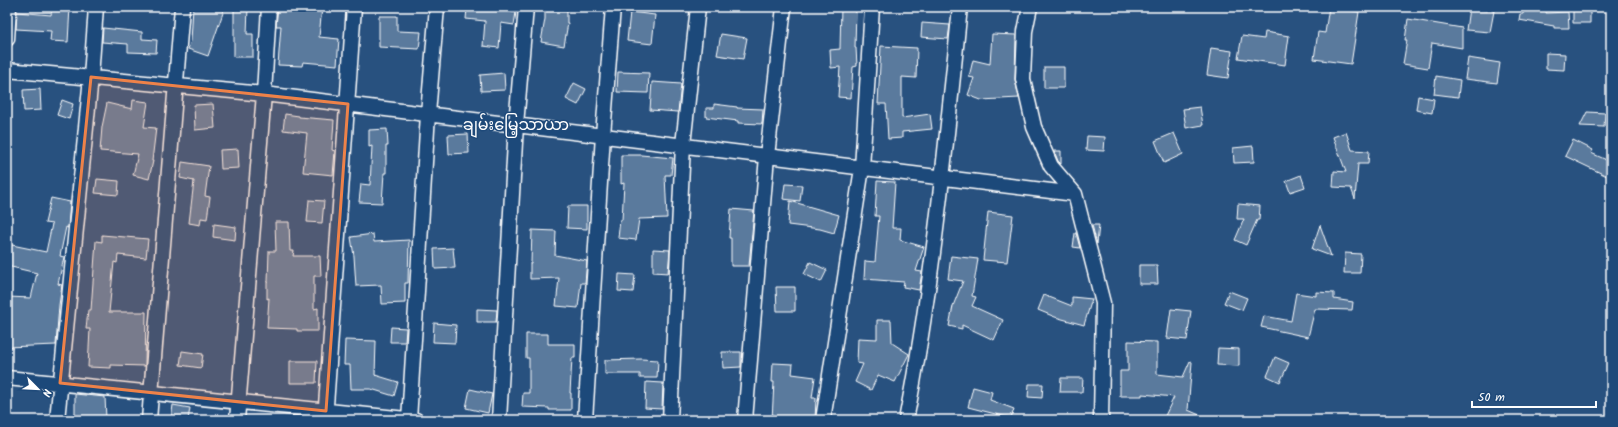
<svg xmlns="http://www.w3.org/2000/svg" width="1618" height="427" viewBox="0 0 1618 427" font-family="Kalam,'Noto Sans Myanmar',sans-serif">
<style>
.building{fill:#5a7a9d;stroke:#fff}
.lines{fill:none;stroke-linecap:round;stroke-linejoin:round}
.street-casing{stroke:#fff;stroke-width:17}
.street{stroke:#1f4a7a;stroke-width:14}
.marked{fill:#ee8249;fill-opacity:0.2;stroke:#ee8249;stroke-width:3;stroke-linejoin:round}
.labels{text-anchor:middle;stroke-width:3;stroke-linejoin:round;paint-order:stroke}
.quarter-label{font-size:16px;fill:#fff;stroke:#1f4a7a}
</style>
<rect width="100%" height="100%" fill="#28517f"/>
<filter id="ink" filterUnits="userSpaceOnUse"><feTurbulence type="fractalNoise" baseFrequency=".025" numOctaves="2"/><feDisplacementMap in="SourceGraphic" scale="8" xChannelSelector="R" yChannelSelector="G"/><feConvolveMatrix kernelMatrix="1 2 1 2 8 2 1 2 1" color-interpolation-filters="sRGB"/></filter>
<g filter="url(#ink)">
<path class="building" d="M52,7H70L68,42L50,41L51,31L16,29L17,12L51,15Z
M193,7H225L208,56L188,49L191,41Z
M234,7H248L247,34H253V57H234Z
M278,7H322L319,37L339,39L337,65L303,62L302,66L278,65L281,26H276Z
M545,7H567V23H568L564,46L541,42L545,19Z
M841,7H856L855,48H856L857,66L853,67L851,98L838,97L840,67L831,68L830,50L840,49Z
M1329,7L1359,12L1351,64L1314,59L1318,32L1325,33Z
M1524,7H1547L1546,13L1568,12L1569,28H1554V26L1519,20L1520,14H1523Z
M1573,7L1590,8V23H1573Z
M467,8L516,12L514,25L501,23L499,48L483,46L485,21L466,19Z
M1469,8L1494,11L1490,32L1466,30Z
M630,12L655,15L652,44L627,41Z
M379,16H397V31L421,32L419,49L379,47Z
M1408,19L1462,28V48L1432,43L1428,68L1403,64L1407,40H1405Z
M922,23L950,25L948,39L921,37Z
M103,28L142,32V39L157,40L156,53L128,52V44L102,42Z
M1265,32L1289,36L1285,65L1238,58L1242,36L1264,39Z
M721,34L747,38L743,59L717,55Z
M992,34L1016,35L1015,79L1019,98L981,100L968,95L974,78L969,77L973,60L990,64Z
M881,46L917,48L916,78L902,77V118L930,114L932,129L902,132V138L888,139L886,104H878Z
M1211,48L1232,51L1228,78L1207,75Z
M1546,53L1565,54L1564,70L1546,69Z
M1468,58L1500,63L1497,83L1465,79Z
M1044,67H1064V88H1044Z
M618,72L649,73L648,93L617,92Z
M504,73L505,90L481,91L480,75Z
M1436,76L1460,80L1458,97L1434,94Z
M652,82L681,84L678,112L650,110Z
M574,83L586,89L578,105L566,99Z
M40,89L41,110L24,111L23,90Z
M1418,96L1434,99L1432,113L1416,110Z
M62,100L73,104L69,119L57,115Z
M133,100L148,102L144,127L156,128L152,161H153L149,179L133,175L138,154L100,151L102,127L107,103L132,109Z
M213,104L215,128L195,130L194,105Z
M714,104L737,107V108L763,109L762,124L738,123V121L706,117V108H714Z
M1200,107L1203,125L1186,128L1183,109Z
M1587,112L1605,113L1604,127L1580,126Z
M285,114L299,116V117L334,120L332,150L335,151L333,175L303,172L307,133L283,130Z
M387,129L388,146H386V173H384L382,203L359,202L361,184L370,185L372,146L369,147V130Z
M1346,132L1352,150L1369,151L1368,164H1358L1355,199L1351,188L1333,187L1334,171L1346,172L1333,137Z
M1174,133L1183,154L1164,163L1155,141Z
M468,134L469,153L449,154L448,135Z
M1087,136L1105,137L1104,151L1086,150Z
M1573,140L1593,150L1591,153L1611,162V167L1607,176L1565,156Z
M1253,146L1254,162L1234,163L1233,148Z
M238,149L239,168L221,169L220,150Z
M1054,151H1061V164L1058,161Z
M621,155H641L673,158L671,175H665L667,218L639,219L636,240L618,238L620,220H622L624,183L621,184Z
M182,162L209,166L205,196L210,197L207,219L201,218L200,225L189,223L194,181L180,178Z
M1301,175L1305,187L1290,192L1286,181Z
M97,179L119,181L118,195L95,193Z
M877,181L895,182L892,228H901L900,240L924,247L916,271L922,272L919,290L903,287L904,282L864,279L865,261L875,262L879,216H875Z
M785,184L802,185L800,201L783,199Z
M51,198L70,202L68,228L66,227L60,256L64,257L58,284L62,285L59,305L56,345L7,347L8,297L31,298L37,273L7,266V244L46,252L52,224L45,223Z
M309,200L324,201L322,223L307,222Z
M790,201L839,215L834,233L820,229L788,225Z
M1238,204L1260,206L1259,220H1257L1246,245L1235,240L1244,219H1237Z
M568,206H587V229L567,228Z
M731,209L754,211L749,266H731V238H729Z
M988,212L1013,215L1007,262L983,260Z
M275,222H289L290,251H294L293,256H320L321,276H314V309L318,308V331H297V329L267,328L269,298L267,299V282H268L269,251H276Z
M214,224L236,227L235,240L213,237Z
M1092,225H1099L1097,244Z
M1320,225L1331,256L1312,249Z
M532,230L556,231L555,255L587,261L585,283H581L578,308L556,306L559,278L530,279V263H531Z
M1075,233H1076L1080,248L1073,247Z
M373,234L374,242L409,240L408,283H405V303L382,304L381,285L356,286L354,256L351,237Z
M102,235L148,239L146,258L118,255L117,263L114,262L109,312H146L145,366L111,365V368L88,367L90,329H86L88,310H91L96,241L102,242Z
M453,248L455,268L435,269L434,249Z
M653,249L670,250L668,273L653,272Z
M1345,253L1361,254L1360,273H1344Z
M951,256L978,259L972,296L976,297L972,306L1003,320L994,340L962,325V329L949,326L953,306L963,281L948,279Z
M810,262L827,270L821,282L804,274Z
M1139,265H1157L1158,284H1139Z
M619,274L635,275L633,292L618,291Z
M776,287H795V311H777Z
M1229,291L1247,298L1242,310L1224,303Z
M1316,292L1334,293V299L1353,302L1352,310L1315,309L1308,337L1261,327L1264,316L1291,321L1296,293L1316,296Z
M1044,295L1072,306V297L1092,299L1084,325L1055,317L1038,310Z
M477,309L497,310L496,322H477Z
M1171,309L1191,311L1187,340L1167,338Z
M877,320H891L892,343L909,354L895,382L878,375L871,390L855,382L863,364L857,363L858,338L877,339Z
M434,323L456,325L455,343L433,342Z
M391,327L406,328L405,342H390Z
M526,334H548V344H575V358H572L570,393H571V410H549V408L522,407L523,393H529V358H526Z
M345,340L376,341L375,375L398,382L394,396L371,389H351L350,365H344Z
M1128,341L1157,342V374L1183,377L1190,361L1192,362L1188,410L1211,420H1163L1174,397L1142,394V396H1120V371H1128Z
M1218,348L1239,349V366L1217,365Z
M182,351L203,354L201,368L180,365Z
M722,352H741V367L723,368Z
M1275,357L1289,363L1280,382L1267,376Z
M641,359L658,360L657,378H640V374H605V360Z
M290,361H317L316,383H290Z
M773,363L793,364L792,374L815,377L812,398H816L815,420H772L774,382H772Z
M1061,378H1083L1082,392H1060Z
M646,382L663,383L662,409L645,408Z
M1029,384H1043L1042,398L1028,397Z
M973,387L992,392L990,400L1014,409L1011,418L968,407Z
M470,389L492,394L488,413L466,408Z
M75,394L105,397L106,419L75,420Z
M173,405L190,408L188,420H171Z"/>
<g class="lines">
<g class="street-casing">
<path id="street" d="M1030,7L1025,31L1023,79L1034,127L1051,166L1075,194L1103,303L1101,420
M7,39L9,7
M7,70L264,94L1075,194
M7,378L416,420
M57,420L91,77L96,7
M149,420L182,7
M237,420L264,94L269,7
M325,420L354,7
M409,420L428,114L437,7
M499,420L516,125L526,7
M585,420L603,135L613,7
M670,420L683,145L698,7
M745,420L767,156L784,7
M823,420L862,168L872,7
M906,420C933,284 946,145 960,7"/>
</g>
<use href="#street" class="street"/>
</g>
</g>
<path class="marked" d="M91,77L348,104L326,411L60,383Z"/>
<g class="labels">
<g class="quarter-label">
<text x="516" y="130">ချမ်းမြေ့သာယာ</text>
</g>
</g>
<rect width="1618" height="427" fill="none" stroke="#1f4a7a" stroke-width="24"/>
<rect x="12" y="12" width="1594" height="403" fill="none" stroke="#fff" stroke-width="1.5" filter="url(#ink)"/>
<g transform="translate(38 389) rotate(114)" stroke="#1f4a7a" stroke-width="3" paint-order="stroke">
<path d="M0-3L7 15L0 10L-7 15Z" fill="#ffffff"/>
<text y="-6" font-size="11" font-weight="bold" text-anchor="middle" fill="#ffffff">N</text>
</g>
<path d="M1472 401v6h124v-6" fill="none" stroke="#ffffff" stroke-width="2"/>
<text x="1478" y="401" font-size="12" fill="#ffffff" stroke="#1f4a7a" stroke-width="3" paint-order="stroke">50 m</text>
</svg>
